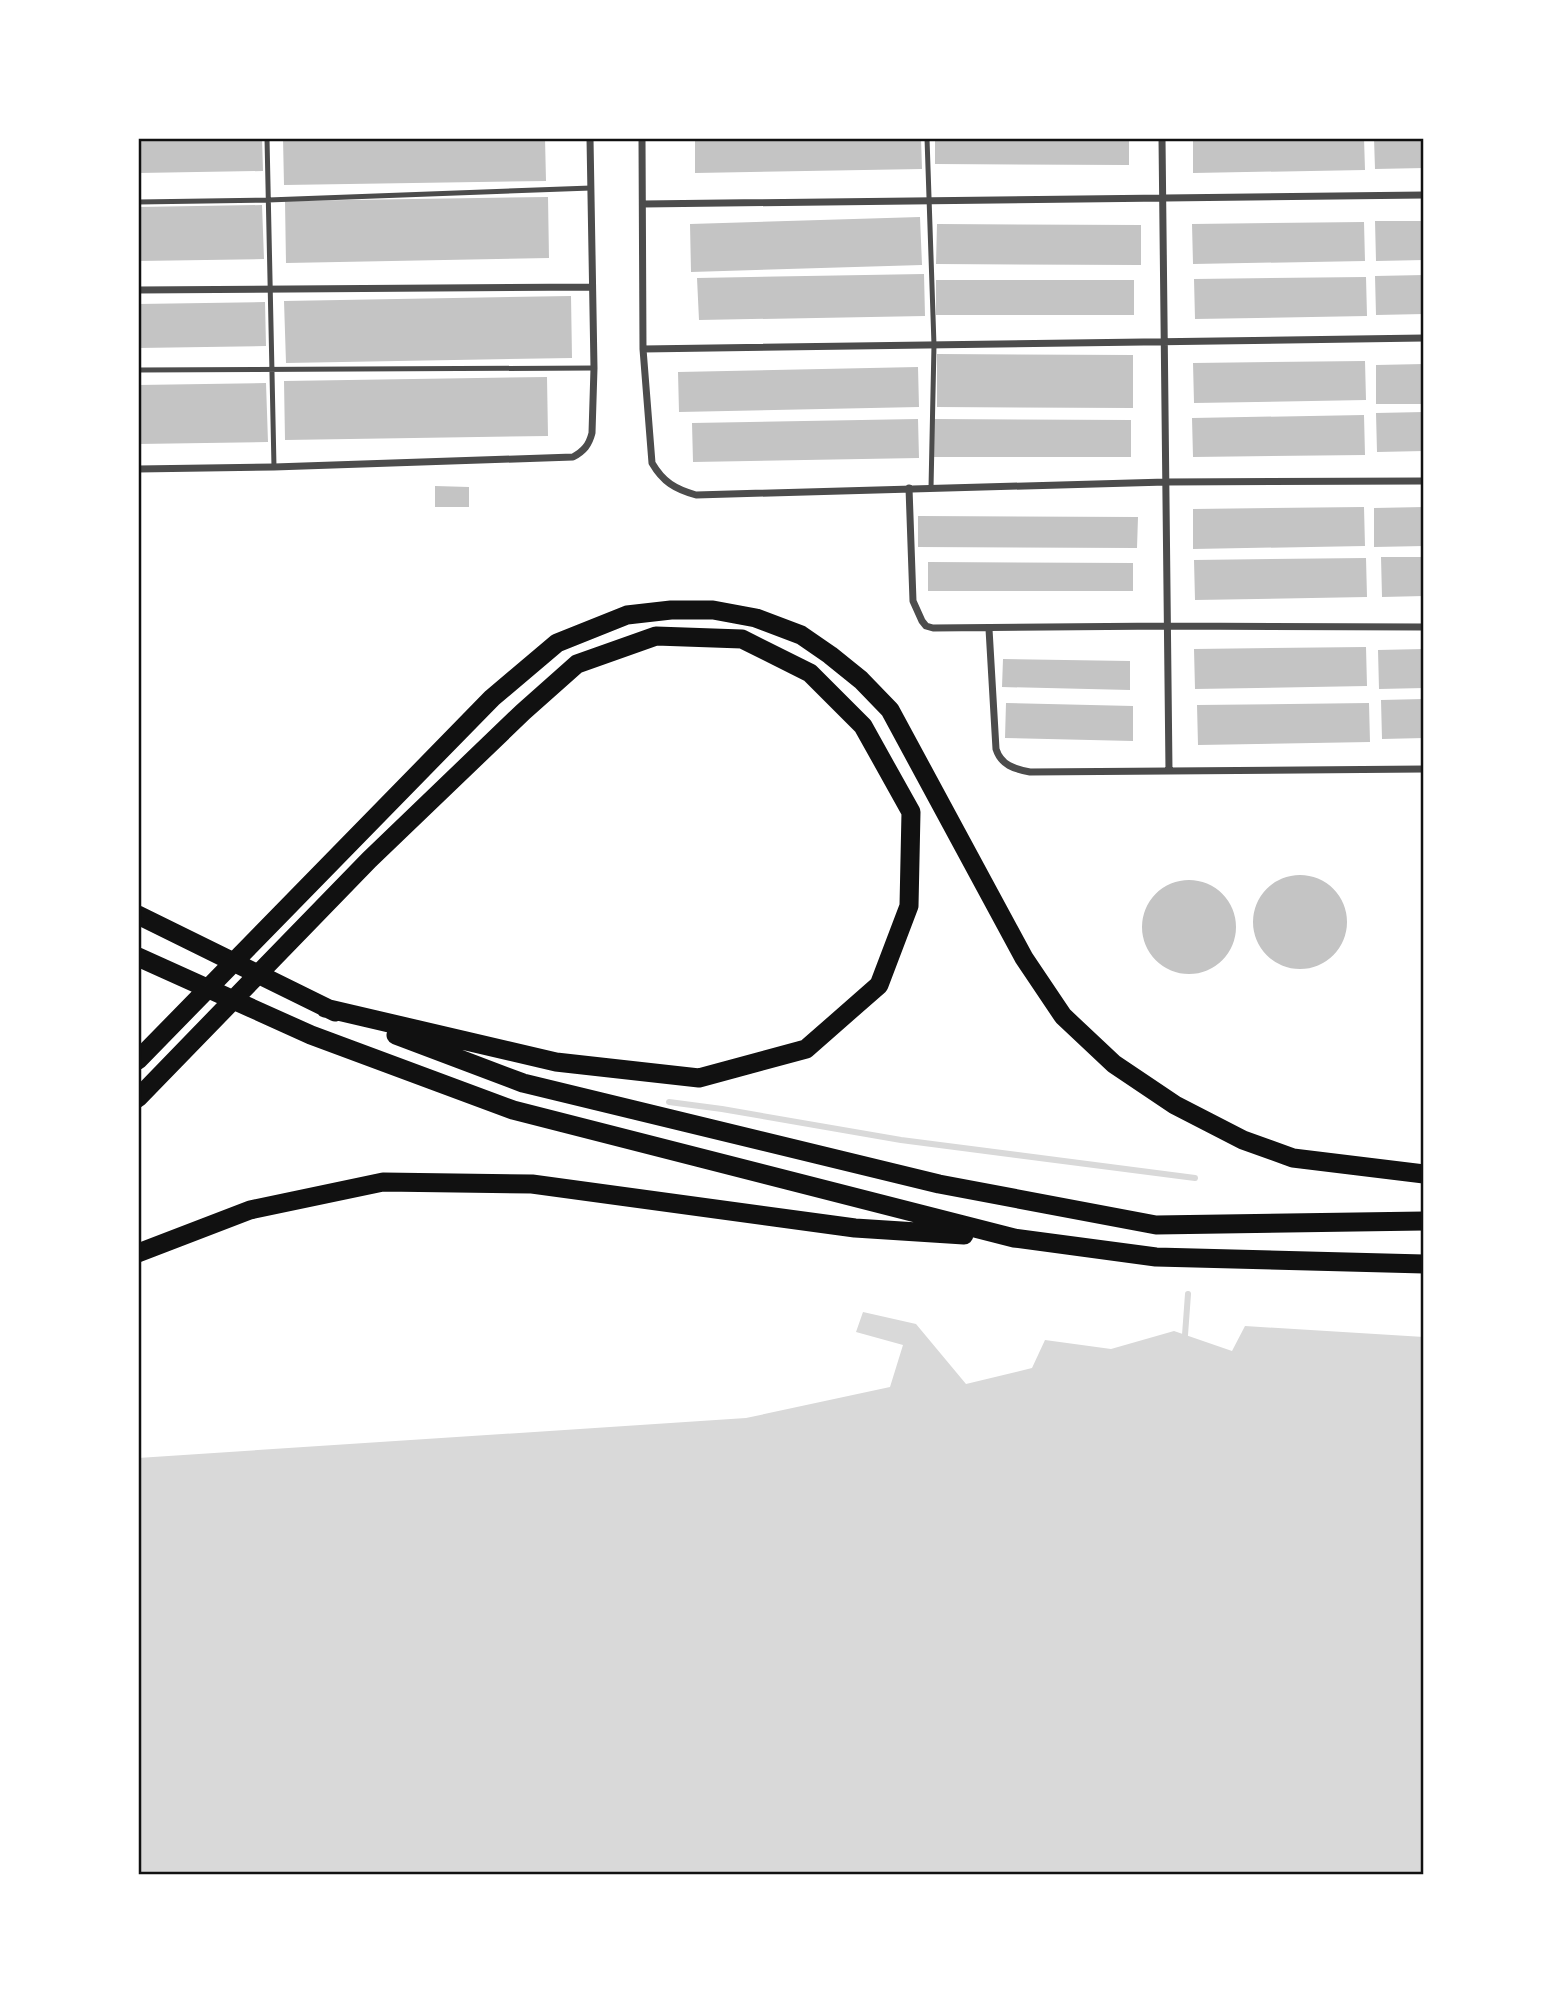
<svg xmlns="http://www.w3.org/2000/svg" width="1562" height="2013" viewBox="0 0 1562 2013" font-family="'Roboto Condensed',sans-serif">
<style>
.water{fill:#d9d9d9}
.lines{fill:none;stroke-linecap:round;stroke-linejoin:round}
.stream{stroke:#d9d9d9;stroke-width:6}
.building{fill:#c4c4c4}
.service{stroke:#4c4c4c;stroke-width:5}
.minor{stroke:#4c4c4c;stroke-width:7}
.motorway{stroke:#111;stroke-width:19}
.neatline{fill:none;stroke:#111;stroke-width:2.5}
</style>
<rect width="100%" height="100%" fill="#fff"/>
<path class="water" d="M863,1312L916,1324L966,1384L1032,1368L1045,1340L1111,1349L1174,1331L1232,1351L1245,1326L1424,1337V1875H138V1458L746,1418L890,1387L903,1345L856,1332Z"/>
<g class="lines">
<path class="stream" d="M669,1102L722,1109L901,1140L1195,1178
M1185,1335L1188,1294"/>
</g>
<path class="building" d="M138,138H262L263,171L138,173Z
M283,138H545L546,181L284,185Z
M695,138H921L922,169L695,173Z
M935,138H1129V165L935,164Z
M1193,138H1364L1365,170L1193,173Z
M1374,138H1424V168L1375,169Z
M548,197L549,258L286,263L285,201Z
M262,205L264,259L138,261V207Z
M920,217L922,265L691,272L690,224Z
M1375,221H1424V260L1376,261Z
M1364,222L1365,261L1193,264L1192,224Z
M937,224L1141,225V265L936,264Z
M924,274L925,316L699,320L697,278Z
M1424,275V314L1376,315L1375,276Z
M1366,277L1367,316L1195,319L1194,279Z
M936,280H1134V315H936Z
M571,296L572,358L286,363L284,301Z
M265,302L266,346L138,348V304Z
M937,354L1133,355V408L937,407Z
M1365,361L1366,400L1194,403L1193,363Z
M1424,364V404H1376V365Z
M918,367L919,407L679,412L678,372Z
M547,377L548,436L285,440L284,381Z
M266,383L268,442L138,444V385Z
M1424,412V451L1377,452L1376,413Z
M1364,415L1365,455L1193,457L1192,418Z
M918,419L919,458L693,462L692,423Z
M933,419L1131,420V457H933Z
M435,486L469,487V507H435Z
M1364,507L1365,546L1193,549V509Z
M1424,507V546L1374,547V508Z
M918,516L1138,517L1137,548L918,547Z
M1381,557H1424V596L1382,597Z
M1366,558L1367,597L1195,600L1194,560Z
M928,562L1133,563V591H928Z
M1366,647L1367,686L1195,689L1194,649Z
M1424,649V688L1379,689L1378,650Z
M1003,659L1130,661V690L1002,687Z
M1424,699V738L1382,739L1381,700Z
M1006,703L1133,706V741L1005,738Z
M1369,703L1370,742L1198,745L1197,705Z
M1253 922a47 47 0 1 1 94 0a47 47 0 1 1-94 0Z
M1142 927a47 47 0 1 1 94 0a47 47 0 1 1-94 0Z"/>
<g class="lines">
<path class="service" d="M267,138L274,467
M927,138L934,345L931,488
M138,202L268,200L591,188
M138,370L594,368"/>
<path class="minor" d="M642,138L643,349L652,463C663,482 675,489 696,495L1166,482L1424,481
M1162,138L1169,771
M643,204L1424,195
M138,290L592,287
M643,349L1424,338
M138,469L274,467L573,457C584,451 589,445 592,433L594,368L590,138
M909,488L913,601L922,621L926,626L933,628L1168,626L1424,627
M989,629L996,749C1001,765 1014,769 1030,772L1424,769"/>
<path class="motorway" d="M138,915L335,1012
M138,957L311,1035L513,1110L1014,1238L1156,1257L1424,1264
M396,1035L523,1083L939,1184L1156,1225L1424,1221
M138,1060L492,698L557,643L627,615L671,610H713L756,618L801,635L830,655L861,680L890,710L1024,958L1063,1016L1114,1064L1175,1105L1243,1140L1293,1158L1424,1174
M138,1098L369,860L523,712L577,664L656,636L742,639L810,673L863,726L911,812L909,906L879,985L806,1049L699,1078L556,1062L325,1008
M138,1253L250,1210L383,1182L532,1184L855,1228L964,1235"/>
</g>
<rect width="1562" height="2013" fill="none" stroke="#ffffff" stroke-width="280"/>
<rect x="140" y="140" width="1282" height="1733" class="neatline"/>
</svg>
